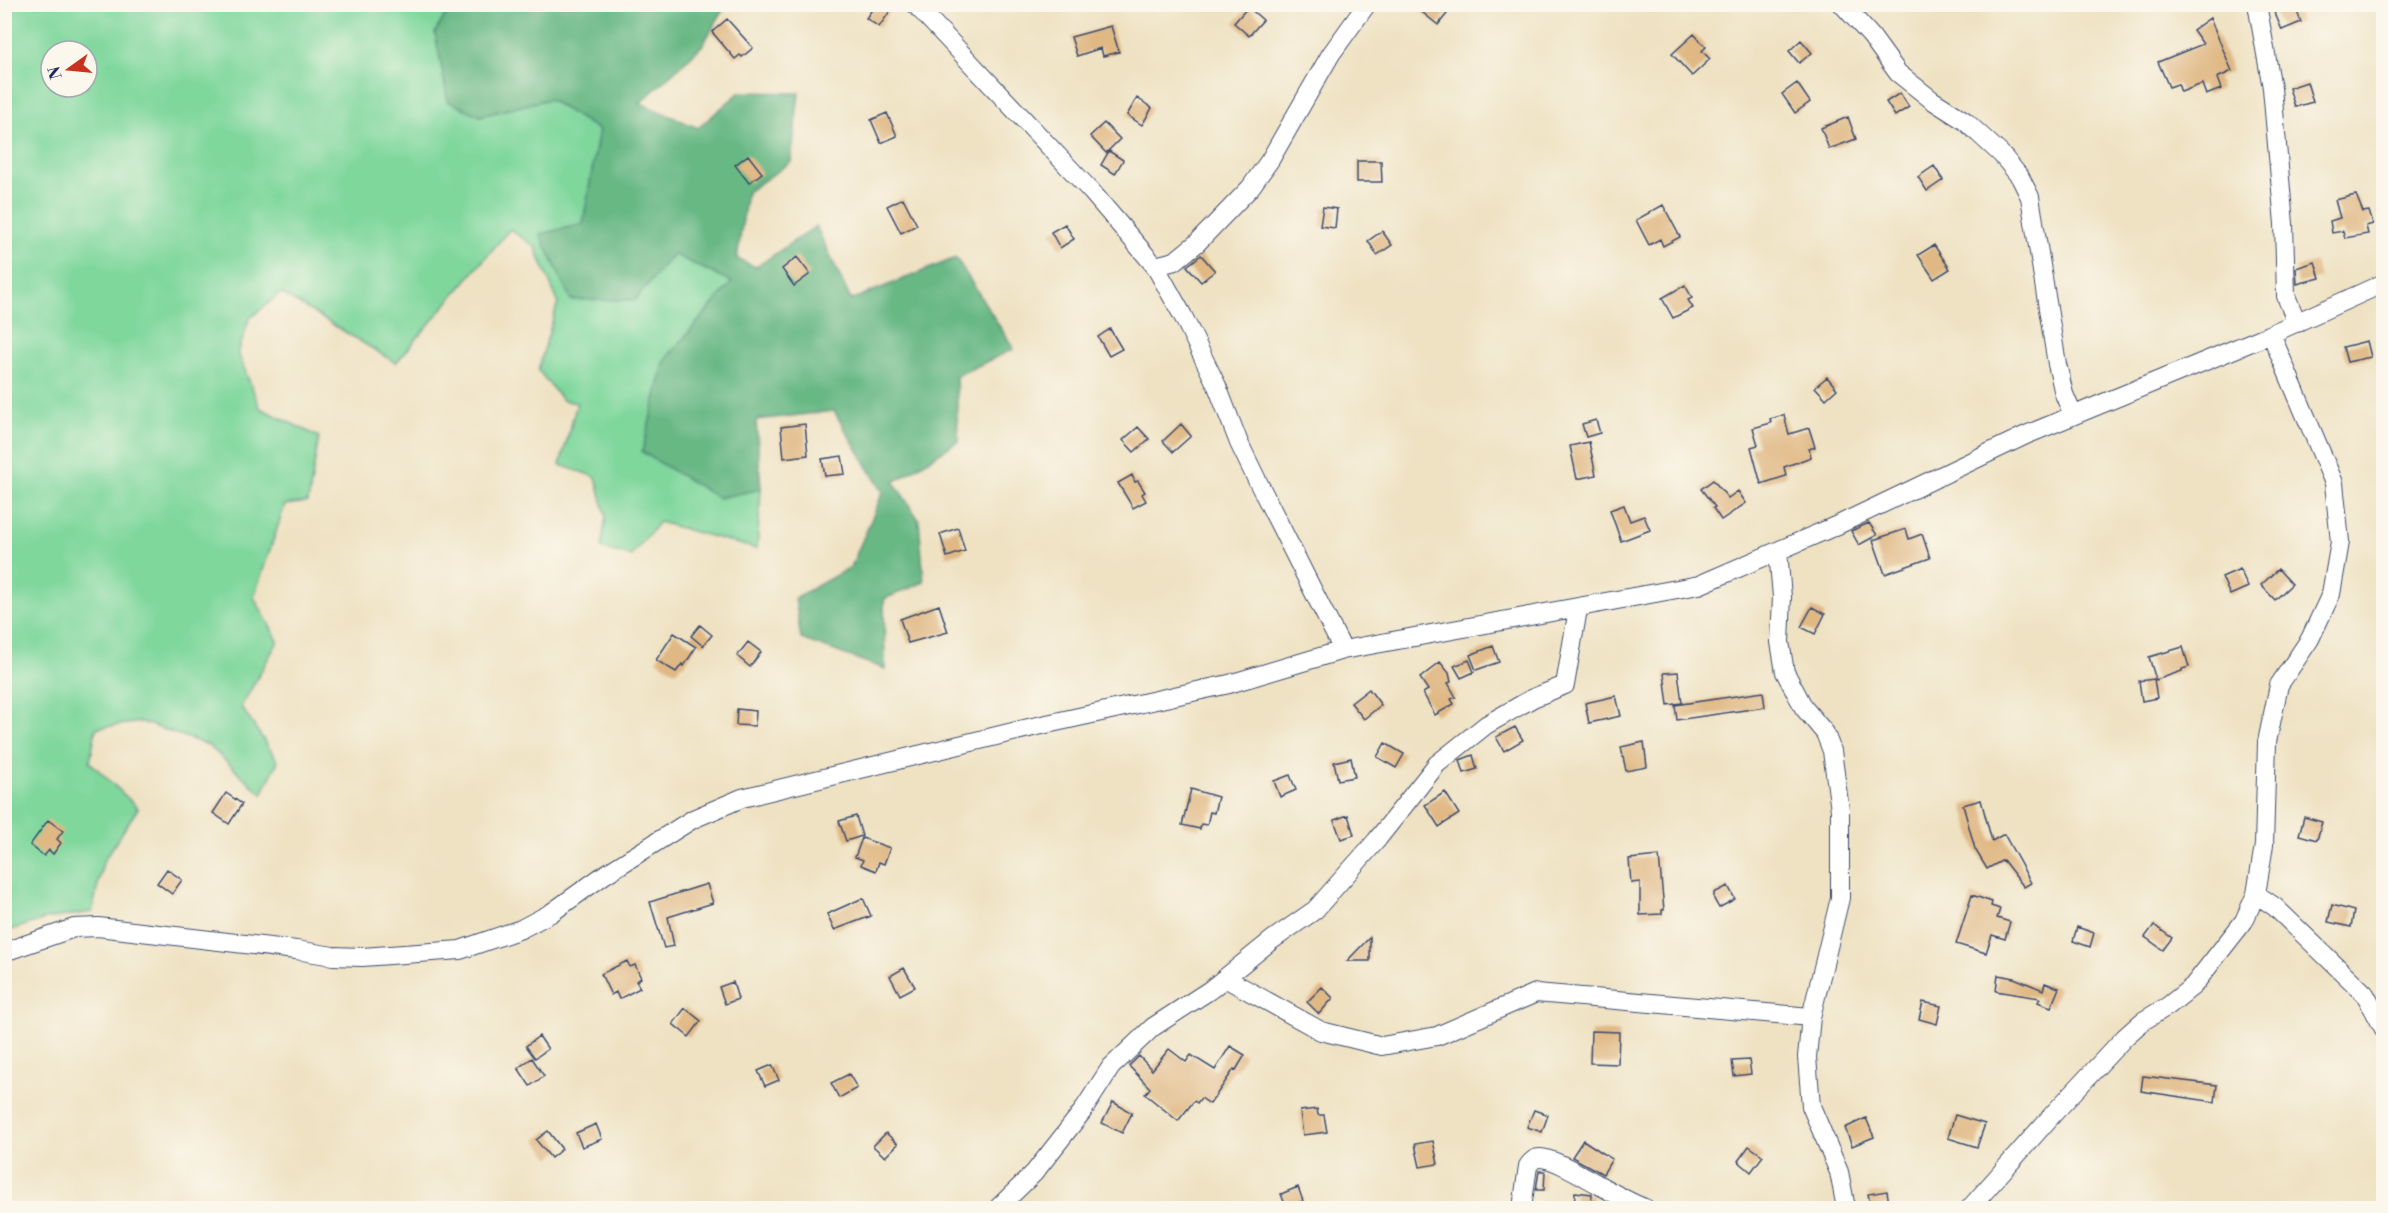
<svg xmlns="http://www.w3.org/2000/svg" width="2388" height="1213" viewBox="0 0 2388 1213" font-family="'Libre Bodoni',serif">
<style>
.green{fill:#7fd79c;stroke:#4d837d;stroke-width:1.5;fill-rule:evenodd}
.forest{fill:#67b884;stroke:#417471;stroke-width:1.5}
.building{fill:#e0b884}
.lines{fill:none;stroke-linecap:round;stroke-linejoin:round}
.minor-casing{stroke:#3b4a6d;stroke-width:20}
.minor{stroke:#fff;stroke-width:18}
</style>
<rect width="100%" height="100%" fill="#fbf7ec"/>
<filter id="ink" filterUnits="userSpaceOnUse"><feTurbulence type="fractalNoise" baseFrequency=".0167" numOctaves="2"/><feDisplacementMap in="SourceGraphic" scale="12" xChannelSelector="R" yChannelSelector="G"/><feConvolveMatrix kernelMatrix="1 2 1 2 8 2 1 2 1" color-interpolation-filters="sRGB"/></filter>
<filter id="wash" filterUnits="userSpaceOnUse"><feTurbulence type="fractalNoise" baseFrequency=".008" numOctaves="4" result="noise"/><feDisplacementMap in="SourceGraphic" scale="24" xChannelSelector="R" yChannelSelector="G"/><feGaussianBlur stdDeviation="1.35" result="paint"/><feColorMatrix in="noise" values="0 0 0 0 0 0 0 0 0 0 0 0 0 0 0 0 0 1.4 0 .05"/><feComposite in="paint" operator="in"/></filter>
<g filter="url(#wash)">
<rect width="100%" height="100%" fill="#efe2c3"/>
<path class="green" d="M5,5H451L435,33L480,116L549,99L599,130L583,224L635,300L673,254L732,282L665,360L718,498L761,489L757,549L659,522L631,556L601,548L606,516L596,477L560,465L577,403L562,400L538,370L558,302L535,247L510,229L396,363L281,293L249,319L238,353L260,408L319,437L308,502L285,505L254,597L278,641L241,707L278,761L262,794L208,745L142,722L96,728L90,762L138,808L103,862L92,912L45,919L5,932ZM51,51H87V87H51Z"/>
<path class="forest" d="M451,5H726L702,46L640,103L698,128L740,92L799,93L791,162L747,192L737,259L756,267L816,226L851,300L956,258L1014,349L956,376L958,441L894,482L919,520L924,582L884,599L885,669L801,639L795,598L851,567L883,492L834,411L756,420L761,489L718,498L642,452L665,360L732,282L673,254L635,300H571L540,234L583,224L599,130L549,99L480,116L448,101L435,33Z"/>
<g id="blocks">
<path class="building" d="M876,4H895L879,27L866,18Z
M1412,4H1443L1450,10L1438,25Z
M2271,4H2294L2301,22L2282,30Z
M1248,7L1263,20L1249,36L1234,23Z
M2210,18L2232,71L2217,78L2221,89L2206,95L2202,84L2181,92L2178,84L2169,87L2158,62L2203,44L2193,30Z
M727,19L753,48L742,57L740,55L735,59L712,32Z
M1111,26L1119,52L1103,56L1101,48L1077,56L1071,37Z
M1694,34L1706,47L1702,51L1710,59L1692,76L1672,54Z
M1801,40L1812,53L1799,63L1789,51Z
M2307,82L2313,102L2295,107L2289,88Z
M1797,83L1810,102L1795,113L1782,94Z
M1900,93L1909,107L1895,116L1886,102Z
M1137,98L1152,108L1142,125L1127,115Z
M887,113L897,136L881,143L871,120Z
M1848,117L1856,139L1829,149L1821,128Z
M1104,123L1120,139L1106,153L1090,136Z
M1109,151L1123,160L1115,174L1101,165Z
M748,155L762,173L749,183L735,165Z
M1357,161H1381L1382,182H1357Z
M1934,166L1943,180L1927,191L1918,177Z
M2356,195L2363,212L2369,211L2373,224L2366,226L2368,234L2345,238L2343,231L2332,233L2330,221L2340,218L2335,200Z
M903,198L917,225L901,233L887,206Z
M1663,205L1680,237L1663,246L1660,239L1649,245L1636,220Z
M1323,207L1337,209L1335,228L1320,226Z
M1065,224L1074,239L1060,248L1051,232Z
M1382,231L1392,245L1377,255L1368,241Z
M1934,245L1950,269L1934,279L1918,255Z
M1201,255L1215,271L1201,282L1187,266Z
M797,257L810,274L794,286L782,269Z
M2315,262L2320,278L2297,284L2296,268Z
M1685,285L1692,298L1688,300L1693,308L1673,318L1662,298Z
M1110,329L1122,349L1109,356L1098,337Z
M2367,341L2371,357L2347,362L2343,347Z
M1827,377L1837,389L1826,399L1815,387Z
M1784,415L1789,434L1809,428L1815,447L1809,449L1811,457L1784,467L1786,476L1761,484L1751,447L1758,445L1753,428L1771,423L1770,419Z
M1596,420L1600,433L1586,437L1582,424Z
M805,424L808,455L784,458L781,427Z
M1181,424L1191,436L1173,452L1163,441Z
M1138,427L1149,439L1134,452L1123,440Z
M1589,442L1596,475L1577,479L1570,446Z
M842,456L845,474L825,476L822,459Z
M1132,475L1135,482L1138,481L1145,492L1142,494L1146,501L1133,508L1118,483Z
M1713,480L1728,498L1738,491L1746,503L1721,520L1713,508L1715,507L1701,489Z
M1624,505L1630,521L1644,516L1650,530L1621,541L1610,510Z
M1869,523L1877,535L1859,545L1851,531Z
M958,528L965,551L947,557L940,534Z
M1906,529L1909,539L1922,534L1930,558L1885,574L1873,540Z
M2240,569L2248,587L2230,595L2222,577Z
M2278,569L2292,584L2275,600L2261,585Z
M939,605L948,632L908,643L900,619Z
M1812,607L1825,614L1815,634L1801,627Z
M700,625L712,635L703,646L691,636Z
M674,633L696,647L684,666L682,664L676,672L656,660Z
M748,642L761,652L750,667L737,656Z
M1493,646L1499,662L1476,670L1470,655Z
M2183,647L2189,667L2182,669V671L2156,680L2149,657Z
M1469,660L1474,672L1461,678L1454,666Z
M1440,662L1449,673L1451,682L1448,683L1456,697L1451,699L1454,704L1435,715L1423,693L1428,690L1420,678Z
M1678,672L1682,703L1668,705L1664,673Z
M2154,679L2157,698L2142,701L2139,681Z
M1369,689L1381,705L1364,719L1351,703Z
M1763,692L1765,707L1677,720L1675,705Z
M1616,696L1621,716L1589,723L1585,703Z
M737,709L756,711L755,726L736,725Z
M1515,727L1523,740L1504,751L1496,737Z
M1644,742L1647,767L1626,771L1621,747Z
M1385,743L1404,754L1396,768L1377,757Z
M1473,755L1477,769L1464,773L1460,760Z
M1351,758L1355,777L1338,780L1334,762Z
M1290,775L1296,790L1280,797L1274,781Z
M1191,789L1218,797L1214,813L1210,812L1207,825L1201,824L1200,829L1182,825Z
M1445,792L1459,814L1439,827L1425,805Z
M226,793L242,804L229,824L213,813Z
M1981,800L1992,841L2004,834L2031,883L2024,887L2003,860L1987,869L1975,849L1963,805Z
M1348,815L1354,835L1341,839L1334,820Z
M856,816L862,836L846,841L839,821Z
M2304,817L2322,822L2317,840L2299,835Z
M48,820L63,831L57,839L61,843L53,854L49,850L44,856L30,845Z
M862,838L890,848L884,864L879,862L876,871L861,865L863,860L855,857Z
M1659,856L1664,910H1662V914L1640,915V882L1631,883L1629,859Z
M167,869L182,880L172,894L157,883Z
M707,884L713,903L668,917L674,946L664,948L650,902Z
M1728,886L1735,899L1719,908L1714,899V893Z
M1972,895L1992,902L1991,906L2000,909L1997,918L2010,922L2005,939L1992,935L1986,953L1956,944Z
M863,898L871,916L834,930L827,914Z
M2332,905L2354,911L2351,927L2328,922Z
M2154,925L2172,938L2163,950L2145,937Z
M2077,927L2094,933L2090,947L2073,941Z
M1370,937V961H1347Z
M627,961L630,967L635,965L641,978L636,981L640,988L619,999L616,992L611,995L601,974Z
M904,968L915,987L900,995L890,976Z
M1998,975L2014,978L2043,990L2045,983L2059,988L2051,1007L2038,1002L2040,998L1996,991Z
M733,982L738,999L725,1004L719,987Z
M1322,987L1333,998L1319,1014L1307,1002Z
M1923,1002L1941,1006L1937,1024L1919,1019Z
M685,1008L701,1021L689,1037L673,1024Z
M1591,1031L1619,1032L1618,1064L1590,1063Z
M539,1036L548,1049L535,1058L526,1046Z
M1230,1046L1245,1055L1236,1070L1234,1069L1210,1104L1201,1098L1197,1103L1194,1101L1178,1121L1145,1094L1150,1088L1129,1066L1139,1056L1152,1070L1169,1049L1186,1062L1191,1055L1215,1070Z
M532,1058L544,1076L530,1086L518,1068Z
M1749,1060L1751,1074L1734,1076L1732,1061Z
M772,1065L779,1080L765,1086L758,1071Z
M849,1074L857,1088L839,1098L831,1083Z
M2143,1076L2217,1085L2215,1102L2141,1091Z
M1113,1102L1132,1113L1122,1133L1102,1123Z
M1317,1109L1318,1115H1324L1327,1132L1303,1135L1300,1111Z
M1534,1110L1548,1115L1542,1132L1527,1127Z
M1955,1115L1985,1124L1977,1147L1948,1138Z
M1866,1118L1874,1137L1852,1146L1845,1128Z
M596,1124L602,1139L582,1147L576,1133Z
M548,1131L562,1149L551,1158L536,1140Z
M886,1133L898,1144L885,1157L873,1146Z
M1583,1140L1612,1159L1603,1174L1572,1157Z
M1433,1141L1438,1164L1420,1167L1415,1144Z
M1749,1146L1763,1156L1751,1172L1738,1161Z
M1539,1171H1545L1544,1190H1536Z
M1298,1187L1303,1201L1286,1207L1281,1194Z
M1887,1191L1889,1204L1871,1208L1868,1194Z
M1575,1192L1592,1194L1591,1209H1574Z"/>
</g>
</g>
<g filter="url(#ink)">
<use href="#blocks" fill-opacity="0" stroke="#3b4a6d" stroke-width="1.5"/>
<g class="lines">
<g class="minor-casing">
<path id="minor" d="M915,4L1091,191L1155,266L1183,316L1217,386L1239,443L1257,480L1343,650
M1842,4L1871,36L1898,73L1932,100L1965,121L2001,154L2020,177L2030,197L2057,364L2064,394L2073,415
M2257,4L2272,88L2284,224L2286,296L2297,323
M1155,266L1175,261L1197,243L1250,188L1270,160L1331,54L1367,4
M1778,551L1782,597L1780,642L1785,672L1804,708L1825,733L1832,751L1840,810V898L1811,1017L1807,1057L1811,1106L1839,1172L1846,1208
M2256,894L2275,907L2365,994L2384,1029
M4,952L74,928L98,927L296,950L333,956L362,957L460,950L521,929L551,913L604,875L693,819L742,798L1033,727L1229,684L1343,650L1699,585L1840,524L2026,435L2271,334L2384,283
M1225,978L1321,1031L1382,1046L1437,1036L1536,993L1811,1017
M998,1208L1034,1173L1082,1112L1111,1067L1153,1027L1210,990L1272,940L1315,910L1376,841L1437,764L1486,725L1533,698L1565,685L1578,609
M1522,1208L1528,1166C1530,1163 1534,1158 1539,1158C1560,1157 1618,1200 1645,1208
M1970,1208L2054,1113L2125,1037L2143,1021L2168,1006L2193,986L2244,921L2256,894L2264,845L2267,742L2279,685L2310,639L2331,594L2340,542L2334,483L2271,334"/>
</g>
<use href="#minor" class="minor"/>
</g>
</g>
<rect width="2388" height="1213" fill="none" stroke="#fbf7ec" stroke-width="24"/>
<g transform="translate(69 69) rotate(255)"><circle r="28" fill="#fbf7ec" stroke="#a1a7b3" stroke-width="1.5"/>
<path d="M0-4.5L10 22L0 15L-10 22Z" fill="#c8321e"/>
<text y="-9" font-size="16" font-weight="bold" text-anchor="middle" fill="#1b2f5e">N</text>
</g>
</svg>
